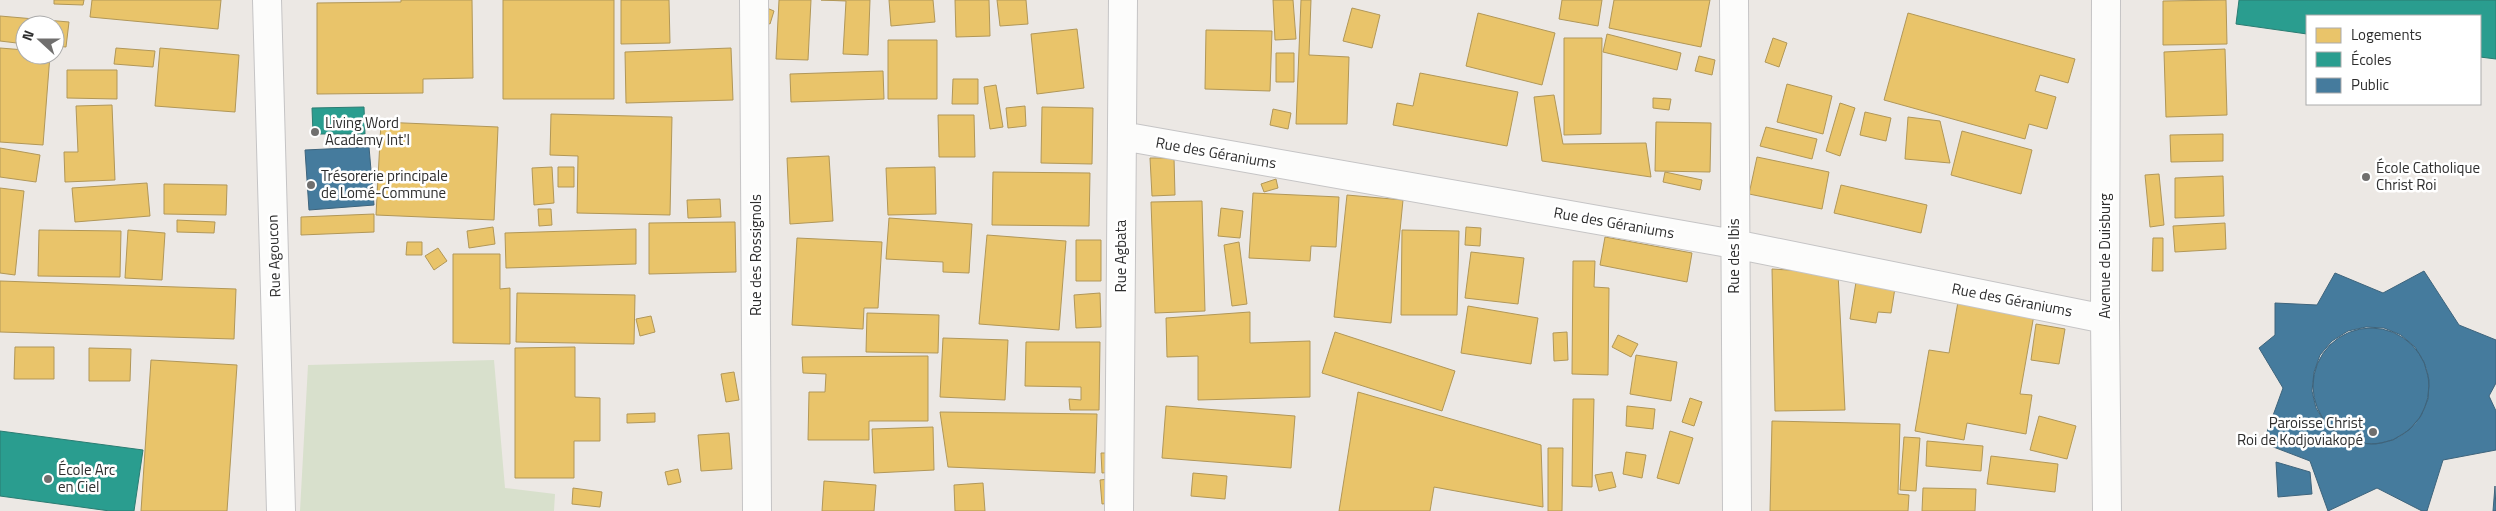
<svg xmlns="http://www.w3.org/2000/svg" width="2496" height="511" viewBox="0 0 2496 511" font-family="'Titillium Web',sans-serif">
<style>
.cemetery{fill:#d8e0cc}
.homes{fill:#e9c46a;stroke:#b19758}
.schools{fill:#2a9d8f;stroke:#2b7c72}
.public{fill:#457b9d;stroke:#3e647c;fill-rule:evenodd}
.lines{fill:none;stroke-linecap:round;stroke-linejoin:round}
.minor-casing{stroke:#c5c4c5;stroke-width:30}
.minor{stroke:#fcfcfb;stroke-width:28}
.poi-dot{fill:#706f6e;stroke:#fff;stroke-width:2}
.labels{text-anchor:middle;stroke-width:5;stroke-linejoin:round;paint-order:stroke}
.poi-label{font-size:15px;fill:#2e2e2e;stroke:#fff;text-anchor:start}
.street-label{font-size:15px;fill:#2e2e2e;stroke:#fff}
</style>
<rect width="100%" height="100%" fill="#ece8e4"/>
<path class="cemetery" d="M494,360L505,488L555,494L554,511H300L308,365Z"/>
<path class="homes" d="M54,0H84L83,5L54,4Z
M92,0H221L218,29L90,17Z
M401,0H472L473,78L423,79V93L317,94V3L401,2Z
M503,0H614V99H503Z
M621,0H669L670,43L621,44Z
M779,0H811L808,60L776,59Z
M870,0L868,55L843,54L846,1L821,0Z
M889,0H933L935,22L891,26Z
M955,0H989L990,36L956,37Z
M997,0H1026L1028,24L1000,26Z
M1273,0H1293L1296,39L1275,40Z
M1301,0H1311L1309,55L1349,57L1347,124H1296Z
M1562,0H1602L1598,26L1559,19Z
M1614,0H1710L1701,47L1609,28Z
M2226,0L2227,44L2163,45V1Z
M762,6L774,11L770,24L756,19Z
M1352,8L1380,15L1372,48L1343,41Z
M1478,13L1555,33L1542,85L1466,66Z
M1908,13L2075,59L2068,83L2040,75L2035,91L2056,97L2047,129L2029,124L2025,139L1884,100Z
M0,16L69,22L66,47L55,46V25H25V44L0,41Z
M1077,29L1084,88L1037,94L1031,34Z
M1206,30L1272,31L1270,91L1205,89Z
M1607,34L1681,53L1677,70L1603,52Z
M1564,38H1602L1601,134L1564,135Z
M1773,38L1787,43L1779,67L1765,62Z
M888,40H937V99H888Z
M0,48L25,50V55H50L43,145L0,142Z
M116,48L155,51L153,67L114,64Z
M160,48L239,55L235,112L155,106Z
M731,48L733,100L626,103L625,52Z
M2225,49L2227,115L2166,117L2164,52Z
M1276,53H1294V82H1276Z
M1699,56L1715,60L1712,75L1695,71Z
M67,70H117V99L67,98Z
M883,71L884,99L791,102L790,74Z
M1420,73L1518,92L1507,146L1393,125L1397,103L1413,106Z
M953,79H978V104H952Z
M1787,84L1832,96L1823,134L1777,122Z
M996,85L1003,127L990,129L984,87Z
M1554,95L1563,144L1646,143L1651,177L1542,161L1534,97Z
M1653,98L1671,99L1669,110L1653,108Z
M1840,103L1855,108L1840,156L1826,151Z
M112,105L115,180L65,182L64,152H78L76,106Z
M1025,106L1026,126L1008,128L1006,108Z
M1042,107L1093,108L1092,164L1041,163Z
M1273,109L1291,113L1288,129L1270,125Z
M1865,112L1891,118L1886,141L1860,135Z
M551,114L672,117L670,215L577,213L578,156L550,155Z
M938,115H974L975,157H939Z
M1908,117L1940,121L1950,163L1905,159Z
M381,122L498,127L494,220L376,215Z
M1656,122L1711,123L1710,172L1655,171Z
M1766,127L1817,139L1812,159L1760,146Z
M1962,131L2032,150L2021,194L1951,175Z
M2223,134V161L2171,162L2170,135Z
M0,148L40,155L36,182L0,177Z
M829,156L833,221L790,224L787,158Z
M1757,157L1829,172L1822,209L1749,194Z
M1150,158H1174L1175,195L1152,196Z
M552,167L554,203L534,205L532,168Z
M558,167H574V187H558Z
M935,167L936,214L888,215L886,168Z
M993,172L1090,173L1089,226L992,225Z
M1665,172L1702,180L1700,190L1663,182Z
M2159,174L2164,225L2150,227L2145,175Z
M2223,176L2224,216L2175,218V178Z
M1276,179L1278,188L1264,192L1261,184Z
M147,183L150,216L75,222L72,188Z
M164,184L227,185L226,215L164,214Z
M1841,185L1927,205L1921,233L1834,213Z
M0,188L24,191L15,275L0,273Z
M1253,193L1339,197L1336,247L1311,246L1310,261L1249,258Z
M1347,195L1403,200L1391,323L1334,317Z
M720,199L721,217L688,218L687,200Z
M1202,201L1205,311L1155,313L1151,202Z
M1221,208L1243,211L1240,238L1218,236Z
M538,209H551L552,225L539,226Z
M374,214V232L301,235V217Z
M889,218L972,224L969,273L943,272V262L886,259Z
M177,220L215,222L214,233L177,232Z
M735,222L736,272L649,274V223Z
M2225,223L2226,249L2175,252L2173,226Z
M493,227L495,244L469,248L467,231Z
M1466,227L1481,228L1480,246L1465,245Z
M636,229V264L506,268L505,233Z
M39,230L121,231L120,277L38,276Z
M128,230L165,233L162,280L125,278Z
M1402,230L1459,231L1457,315H1401Z
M987,235L1066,241L1059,330L979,324Z
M1605,237L1692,253L1687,282L1600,265Z
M797,238L882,242L878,308H864L863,329L792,325Z
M2153,238H2163V271H2152Z
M1076,240H1101V281H1076Z
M407,242H422V255H406Z
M1239,242L1247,304L1232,306L1224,245Z
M438,248L447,261L434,270L425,256Z
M1471,252L1524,258L1518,304L1465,298Z
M453,254H500V289L510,288V344L453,343Z
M1573,261H1595L1594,287L1609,288L1608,375L1572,374Z
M1772,269L1838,273L1845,410L1775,411Z
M0,281L236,289L234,339L0,332Z
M1856,282L1895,288L1891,313L1878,312L1876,323L1850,319Z
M517,293L635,295L634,344L516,342Z
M1100,293L1101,327L1076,328L1074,295Z
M1959,296L2035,309L2020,394L2032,395L2026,434L1967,423L1964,440L1915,431L1929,350L1949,353Z
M1468,306L1538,318L1531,364L1461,353Z
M1250,312V343L1310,341V397L1198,400V356L1167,357L1166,318Z
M867,313L939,315L938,353L866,352Z
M651,316L655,332L640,336L636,319Z
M2036,324L2065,329L2059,364L2031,360Z
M1335,332L1455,371L1442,411L1322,373Z
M1567,332L1568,360L1554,361L1553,333Z
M1618,335L1638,344L1631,357L1612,347Z
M943,338L1008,340L1005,400L940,397Z
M1026,342H1100L1099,410H1070L1069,399L1081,400V387L1025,386Z
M15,347H54V379H14Z
M575,347V397L600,398V441H574V478H515V348Z
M89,348L131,349L130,381H89Z
M1636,355L1677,362L1671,401L1630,394Z
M928,356V421H869V440H808L809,392H825L826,374L803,373L802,357Z
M151,360L237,365L227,511H141Z
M734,372L739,400L726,402L721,374Z
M1358,392L1541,445L1543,507L1434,487L1430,511H1339Z
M1690,398L1702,402L1694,426L1682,422Z
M1573,399H1594L1592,487L1572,486Z
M1166,406L1295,416L1291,468L1162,458Z
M1627,406L1655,409L1653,429L1626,426Z
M940,412L1097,414L1095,473L948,467Z
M655,413V422L627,423V414Z
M2039,416L2076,426L2067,459L2030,450Z
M1772,421L1900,424L1898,494L1909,495L1908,511H1770Z
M933,427L934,470L874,473L872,429Z
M1670,431L1693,438L1679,484L1657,478Z
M729,433L732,469L701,471L698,435Z
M1904,437L1920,438L1916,491L1900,490Z
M1927,441L1983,446L1981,471L1926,466Z
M1548,448H1563L1562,511H1548Z
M1626,452L1646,455L1642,478L1623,474Z
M1101,453H1112L1113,472L1102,473Z
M1991,456L2058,464L2055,492L1987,484Z
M678,469L681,482L668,485L665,472Z
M1612,472L1616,487L1599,491L1595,475Z
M1193,473L1227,476L1225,499L1191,496Z
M1109,479L1111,503L1102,504L1100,480Z
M824,481L876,485L874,511H822Z
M983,483L985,511H955L954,485Z
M573,488L602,492L600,507L572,504Z
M1923,488L1976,489L1975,511H1922Z"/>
<path class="schools" d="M2239,0H2496V59L2480,57V16H2307V34L2236,24Z
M364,107L365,134H313L312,108Z
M0,431L143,450L134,511H110L0,496Z"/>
<path class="public" d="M369,147L374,205L309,210L305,150Z
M2424,271L2459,325L2496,340V383L2489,396L2496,411V450L2443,460L2427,511H2422L2377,488L2328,511L2310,461L2263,443L2283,388L2259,348L2275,335V303L2317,305L2335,273L2383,293ZM2366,327L2384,328L2401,335L2415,347L2424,362L2429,380L2428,399L2421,416L2409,430L2393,440L2376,444L2358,443L2340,436L2326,424L2316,408L2312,391L2314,372L2320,355L2332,341L2348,331Z
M2313 386a58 58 0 1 1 116 0a58 58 0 1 1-116 0Z
M2276,462L2310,472L2312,494L2278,497Z
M2495,486L2496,511H2493Z"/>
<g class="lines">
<g class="minor-casing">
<path id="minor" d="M267,0L281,511
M754,0L757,511
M1734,0L1737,511
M2106,0L2105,319L2107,511
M1122,136L1734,244L2105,319
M1119,511L1123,0"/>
</g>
<use href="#minor" class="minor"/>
</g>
<g class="poi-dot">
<circle cx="315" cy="132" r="5"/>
<circle cx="2366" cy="177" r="5"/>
<circle cx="311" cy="185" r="5"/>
<circle cx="2373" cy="432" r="5"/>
<circle cx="48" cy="479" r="5"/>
</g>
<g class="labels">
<g class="poi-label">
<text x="325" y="128">Living Word<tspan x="325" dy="17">Academy Int'l</tspan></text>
<text x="2376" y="173">École Catholique<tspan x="2376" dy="17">Christ Roi</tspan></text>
<text x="321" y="181">Trésorerie principale<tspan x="321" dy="17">de Lomé-Commune</tspan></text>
<text x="2363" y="428" text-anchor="end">Paroisse Christ<tspan x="2363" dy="17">Roi de Kodjoviakopé</tspan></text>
<text x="58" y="475">École Arc<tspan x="58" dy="17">en Ciel</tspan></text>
</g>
<g class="street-label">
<text transform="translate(1216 153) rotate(10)" y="5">Rue des Géraniums</text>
<text transform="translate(1614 223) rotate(10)" y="5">Rue des Géraniums</text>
<text transform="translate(756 255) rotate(-90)" y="5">Rue des Rossignols</text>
<text transform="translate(274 256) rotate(-92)" y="5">Rue Agoucon</text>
<text transform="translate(1121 256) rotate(-90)" y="5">Rue Agbata</text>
<text transform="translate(1734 256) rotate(-90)" y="5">Rue des Ibis</text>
<text transform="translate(2105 256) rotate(-90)" y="5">Avenue de Duisburg</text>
<text transform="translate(2012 300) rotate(11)" y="5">Rue des Géraniums</text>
</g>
</g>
<rect x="2306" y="15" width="175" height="90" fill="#ffffff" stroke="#ababab"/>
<rect x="2316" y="28" width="25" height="15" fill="#e9c46a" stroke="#ababab"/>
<text x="2351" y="40" font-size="15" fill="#2e2e2e">Logements</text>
<rect x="2316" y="52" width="25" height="15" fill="#2a9d8f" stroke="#ababab"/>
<text x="2351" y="65" font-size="15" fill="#2e2e2e">Écoles</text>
<rect x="2316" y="78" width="25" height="15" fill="#457b9d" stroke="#ababab"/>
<text x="2351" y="90" font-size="15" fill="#2e2e2e">Public</text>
<g transform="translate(40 40) rotate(291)"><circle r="24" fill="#ffffff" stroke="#ababab"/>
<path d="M0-4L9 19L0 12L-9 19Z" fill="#706f6e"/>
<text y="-8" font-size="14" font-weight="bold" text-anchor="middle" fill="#2e2e2e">N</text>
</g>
</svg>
